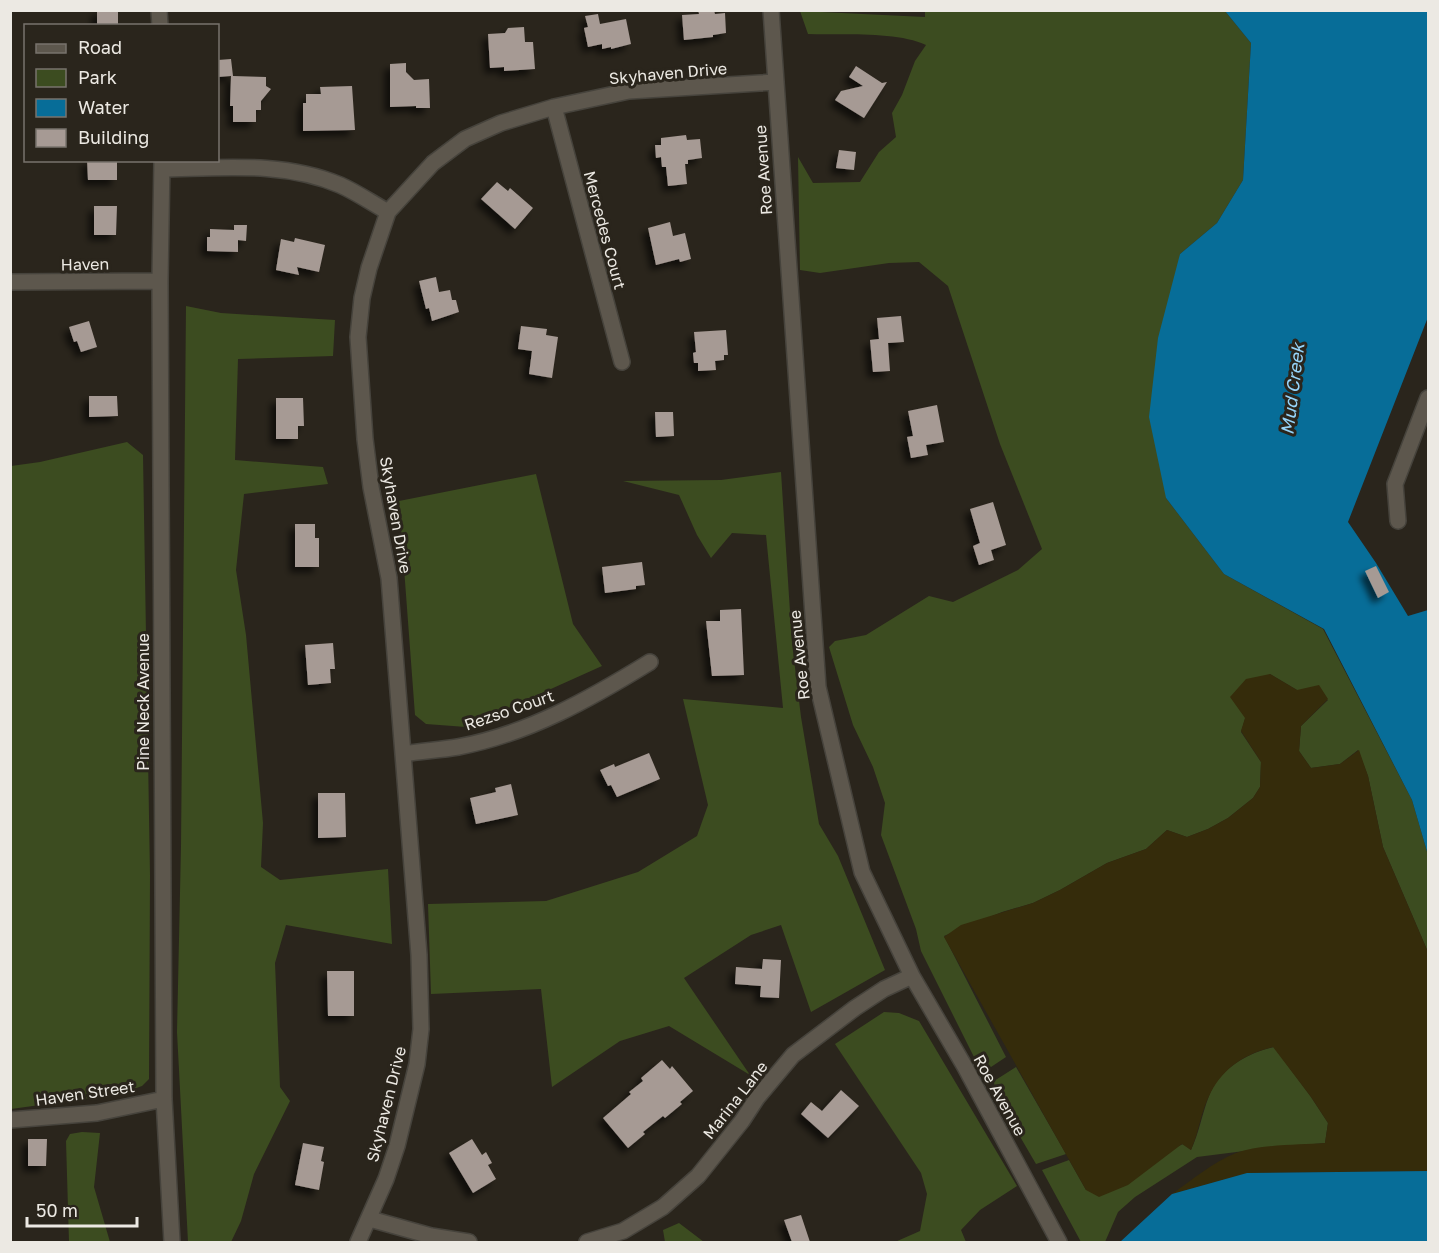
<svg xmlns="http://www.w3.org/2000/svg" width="1439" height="1253" viewBox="0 0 1439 1253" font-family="'Golos Text',sans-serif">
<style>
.green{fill:#3c4c20}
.sand{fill:#352c0b}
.water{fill:#076d98}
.building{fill:#a69a94;filter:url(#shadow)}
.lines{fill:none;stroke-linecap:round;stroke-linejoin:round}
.minor-casing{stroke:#46433c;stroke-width:18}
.minor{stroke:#5d574d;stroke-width:15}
.labels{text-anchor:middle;stroke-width:6;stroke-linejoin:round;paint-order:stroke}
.street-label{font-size:16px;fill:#ece9e3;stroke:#2a251c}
.water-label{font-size:18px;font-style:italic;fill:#96d4f9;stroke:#2a251c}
</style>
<defs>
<filter id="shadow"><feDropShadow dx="-5.5" dy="5.5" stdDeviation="3" flood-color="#0009"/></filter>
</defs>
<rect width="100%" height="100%" fill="#2a251c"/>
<path class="green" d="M925,10L1225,11L1251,43L1243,180L1217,223L1180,254L1166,498L1224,574L1323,629L1412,800L1428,855V952L1383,847L1368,776L1358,750L1340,764L1311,768L1299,751L1301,726L1328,700L1297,690L1270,674L1245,719L1241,732L1261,762L1260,787L1253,798L1228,818L1208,829L1187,837L1167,830L1146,849L1107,863L1060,890L1033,903L1002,912L944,936L1006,1057L985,1071L977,1063L921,951L916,929L881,835L885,803L873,767L853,725L829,647L835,641L866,635L929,596L953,602L1018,570L1042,549L1000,444L948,286L919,262L889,263L820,273L800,270L798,157L813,183L860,182L879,152L896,137L892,113L902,95L915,61L926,45C897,31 842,35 808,34L800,11L925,17Z
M186,306L221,313L335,320L333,356L238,359L235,460L323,467L328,484L244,494L236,570L246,635L263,823L261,867L280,880L388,869L392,944L286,925L275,963L280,1087L290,1101L254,1174L241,1221L231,1242H188L177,1032L181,846Z
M127,442L143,455L150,875L149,1079L142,1086L120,1094L11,1109V466L40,462Z
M781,472L792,643L801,717L819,824L838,856L885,970L811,1012L781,925L751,935L684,978L750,1075L669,1026L620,1041L552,1087L541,989L431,994L428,904L546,901L638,872L697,836L708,805L683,699L783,708L766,535L732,533L711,558L697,535L679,495L623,481L721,480Z
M536,474L573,624L602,666L466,727L426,724L415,715L399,501Z
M884,1012L899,1013L919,1021L1017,1186L980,1210L961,1230L966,1242H895L920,1231L927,1194L921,1173L835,1044Z
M1274,1047L1311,1097L1328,1123L1325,1143L1268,1148L1197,1157L1135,1197L1118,1212L1105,1242H1081L1042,1170L1069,1160L1086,1190L1183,1144L1191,1150C1199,1133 1202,1114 1209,1096C1219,1069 1247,1053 1274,1047Z
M1016,1067L1066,1154L1036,1164L995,1094L994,1081Z
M82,1132L100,1133L94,1187L110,1242H69L66,1141L70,1134Z
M679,1223L704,1242H665L663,1230Z"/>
<path class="sand" d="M1270,674L1297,690L1319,685L1328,699L1301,726L1299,751L1311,768L1340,764L1359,750L1368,776L1383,847L1428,952V1171L1248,1173L1172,1194C1192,1180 1213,1162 1236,1153C1260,1144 1300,1145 1325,1143L1328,1123L1311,1097L1273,1047C1247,1053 1224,1067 1211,1092C1201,1110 1199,1132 1191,1150L1182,1144L1128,1185L1099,1197L1086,1190L944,937L961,925L1033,903L1060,890L1107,863L1146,849L1167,830L1187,837L1208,829L1228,818L1253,798L1260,787L1261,762L1241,731L1245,718L1230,697L1246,679Z"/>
<path class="water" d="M1225,11H1428V317L1348,522L1376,563L1408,616L1428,610V855L1412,800L1324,629L1224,574L1166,498L1149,417L1158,338L1180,254L1217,223L1243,180L1251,43Z
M1428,1171V1242H1120L1172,1194L1247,1173Z"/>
<path class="building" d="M97,10L118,11V26H97Z
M698,10H714L715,14L725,13L726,33L713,35V37L684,40L682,15L699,14Z
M598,14L600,24L626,19L631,44L611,49V47L602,49V44L588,47L584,28L588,27L585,16Z
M524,27L525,42H533L535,69L504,71V67L490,68L488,34L505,33L508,28Z
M231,59L233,76L266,77V86L271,89L261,101V110H256V122H233V106H230L231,76L218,77V60Z
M406,63V72L414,80L429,79L430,108H416V106L390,107V64Z
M856,66L882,83L887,82L864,118L835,100L841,91L863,86L849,77Z
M352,86L355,130L303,131V103H306V94H321L320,87Z
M686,135L687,140L700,139L702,158L688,160V164H685L687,184L668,186L666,167H662L661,157L656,158L655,145H661V138Z
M839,150L856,152L854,170L836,168Z
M87,160H117V180H88Z
M497,182L508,191L510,188L533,208L515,229L481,199Z
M94,206H117L116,235H94Z
M670,222L673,236L685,233L691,259L680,262L679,259L656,265L648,228Z
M234,225H247L246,241L238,240V252L207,251V237H210V229L234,230Z
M295,238L325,245L319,272L297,267L299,275L276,270L281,239L294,242Z
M436,277L439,292L450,290L452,300H456L459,312L432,321L429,308L426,309L419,281Z
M901,316L904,342L888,343L890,371L873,372L870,340L879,339L877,318Z
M89,321L97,347L81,352L77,341L74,342L69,327Z
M521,326L547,329L546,335L558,337L552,378L529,374L532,351L518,349Z
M726,330L728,355H724V360L715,361L716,370L698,371V363H694L693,353L696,352L694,332Z
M89,396H117L118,416L89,417Z
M276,398H303L304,426H298V439H276Z
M937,405L944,442L926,445L928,455L911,458L907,437L913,436L908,411Z
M655,412H673L674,436L656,437Z
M993,502L1006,545L991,550L994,560L979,565L973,546L980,543L970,509Z
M295,524H315V538H319V567H295Z
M642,562L645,585L636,586V589L605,593L602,567Z
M1376,566L1389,592L1378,598L1365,571Z
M741,609L744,675L712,676L706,621H720V610Z
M333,643L335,669H330L331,683L308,685L305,645Z
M649,753L660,779L617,797L611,785L608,786L600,770L614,764L615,767Z
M511,784L518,815L476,824L470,798L496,792L495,788Z
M318,793H345L346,837L318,838Z
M763,959L781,960L779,998L760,997L761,986L735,984L736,967L762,969Z
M327,971H354V1016H328Z
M662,1060L670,1069L672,1066L693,1091L680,1102L682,1104L665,1118L663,1116L643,1132L645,1134L628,1148L603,1118L631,1094L629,1092L643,1081L641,1078Z
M841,1090L859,1106L828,1138L801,1114L811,1102L822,1111Z
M28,1139H47L46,1166H28Z
M472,1139L482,1155L486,1152L492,1163L488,1165L496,1179L473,1193L449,1153Z
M303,1143L324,1147L321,1161L324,1162L319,1190L295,1185Z
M801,1215L810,1242H792L784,1220Z"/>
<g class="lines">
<g class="minor-casing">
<path id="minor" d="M159,10L160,26
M771,10L818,687L862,872L912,976L965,1067L1059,1242
M554,107L622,362
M162,160L160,281L164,1099L172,1242
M162,169C221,168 284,161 340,185C356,192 372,203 388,212
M10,282L160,281
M1398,521L1395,484L1428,398
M403,754C421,751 440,750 458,747C528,734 590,699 650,662
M10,1120L97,1113L164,1099
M370,1219L431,1236L469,1242
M358,1242L386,1179L397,1146L417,1064L421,1029L419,955L389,578L371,487L365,439L358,337L362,298L369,268L388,212L433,163L465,139L501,123L554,107L629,91L775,82
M587,1242L623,1231L663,1207L698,1176L742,1121L757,1098L793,1055L855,1008L884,989L912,976"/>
</g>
<use href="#minor" class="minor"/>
</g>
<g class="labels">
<g class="street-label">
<text transform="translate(668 73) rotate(-5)" y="6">Skyhaven Drive</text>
<text transform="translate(763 170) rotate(-94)" y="6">Roe Avenue</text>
<text transform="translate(605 230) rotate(75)" y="6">Mercedes Court</text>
<text transform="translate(85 264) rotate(-1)" y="6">Haven</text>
<text transform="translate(396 515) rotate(80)" y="6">Skyhaven Drive</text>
<text transform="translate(799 655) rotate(-96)" y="6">Roe Avenue</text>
<text transform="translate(143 702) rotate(-90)" y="6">Pine Neck Avenue</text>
<text transform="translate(509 710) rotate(-19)" y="6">Rezso Court</text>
<text transform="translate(85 1093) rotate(-8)" y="6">Haven Street</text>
<text transform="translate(1000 1095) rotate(61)" y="6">Roe Avenue</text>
<text transform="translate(735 1100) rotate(-52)" y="6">Marina Lane</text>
<text transform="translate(386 1104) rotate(-76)" y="6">Skyhaven Drive</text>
</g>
<g class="water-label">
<text transform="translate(1293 389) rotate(-83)" y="6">Mud Creek</text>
</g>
</g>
<rect width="1439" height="1253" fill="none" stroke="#ece9e3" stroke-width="24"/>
<rect x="24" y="24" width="195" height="138" fill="#2a251c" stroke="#78736c" stroke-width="1.5"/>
<rect x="36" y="44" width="30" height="9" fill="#5d574d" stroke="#78736c" stroke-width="1.5"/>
<text x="78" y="54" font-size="18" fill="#ece9e3">Road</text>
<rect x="36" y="69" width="30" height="18" fill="#3c4c20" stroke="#78736c" stroke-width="1.5"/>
<text x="78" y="84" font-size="18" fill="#ece9e3">Park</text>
<rect x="36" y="99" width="30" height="18" fill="#076d98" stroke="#78736c" stroke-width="1.5"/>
<text x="78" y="114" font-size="18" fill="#ece9e3">Water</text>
<rect x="36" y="129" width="30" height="18" fill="#a69a94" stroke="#78736c" stroke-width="1.5"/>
<text x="78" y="144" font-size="18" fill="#ece9e3">Building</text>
<path d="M27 1217v9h110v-9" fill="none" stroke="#ece9e3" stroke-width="3"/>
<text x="36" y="1217" font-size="18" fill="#ece9e3" stroke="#2a251c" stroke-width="4.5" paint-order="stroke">50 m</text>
</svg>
